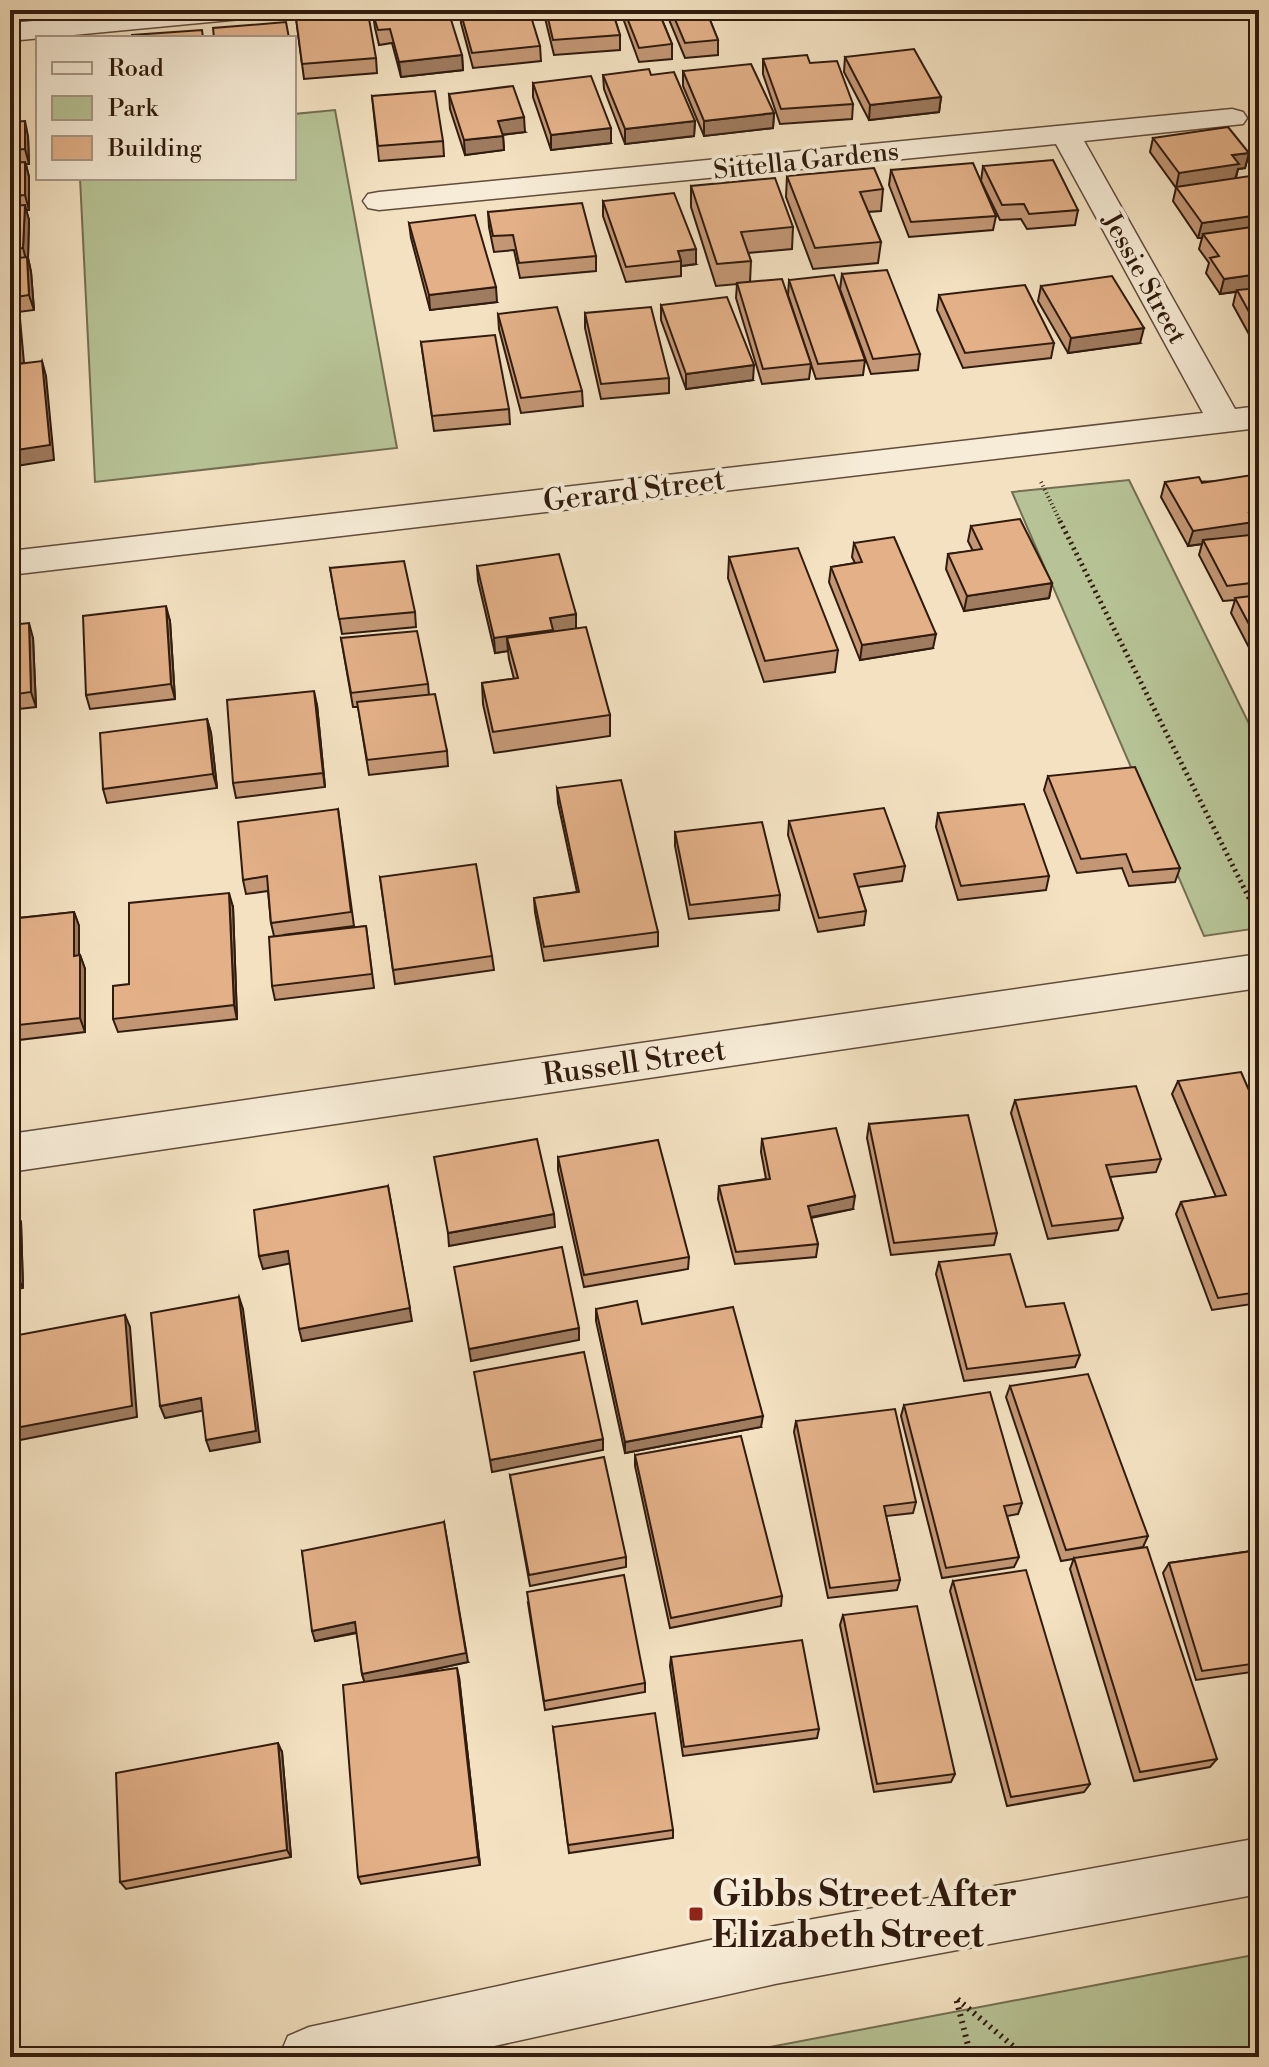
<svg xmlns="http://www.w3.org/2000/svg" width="1269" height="2067" viewBox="0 0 1269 2067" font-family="'Libre Bodoni',serif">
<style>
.green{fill:#b7c396;stroke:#746f52;stroke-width:2}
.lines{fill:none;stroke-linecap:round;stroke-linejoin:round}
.minor-casing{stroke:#614c3b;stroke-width:3}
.path-far2{stroke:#301b0e;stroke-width:4;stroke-dasharray:1 3;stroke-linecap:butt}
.path-far1{stroke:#301b0e;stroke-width:5;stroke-dasharray:2 4;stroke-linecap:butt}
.path{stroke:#301b0e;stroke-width:6;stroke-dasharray:2 5;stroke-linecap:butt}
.minor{fill:#f7ecd7;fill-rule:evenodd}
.wall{fill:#c39775;stroke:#301b0e;stroke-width:2}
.shaded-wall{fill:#9f7b5f;stroke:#301b0e;stroke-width:2}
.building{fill:#e3b088;stroke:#301b0e;stroke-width:2}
.poi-dot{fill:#8f2418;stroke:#f7ecd7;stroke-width:3}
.labels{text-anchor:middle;stroke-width:8;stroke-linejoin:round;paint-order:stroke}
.far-street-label{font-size:26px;fill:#301b0e;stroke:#f7ecd7}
.street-label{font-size:30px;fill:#301b0e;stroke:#f7ecd7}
.near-poi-label{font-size:36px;font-weight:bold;fill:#301b0e;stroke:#f7ecd7;text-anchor:start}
</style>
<rect width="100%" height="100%" fill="#f3e1c1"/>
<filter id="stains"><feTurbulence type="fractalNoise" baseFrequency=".0025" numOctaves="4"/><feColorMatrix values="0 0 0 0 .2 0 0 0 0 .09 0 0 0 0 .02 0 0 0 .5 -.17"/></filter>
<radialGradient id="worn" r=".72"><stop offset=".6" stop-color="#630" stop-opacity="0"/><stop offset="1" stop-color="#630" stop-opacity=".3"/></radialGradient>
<path class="green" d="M335,110L397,448L95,482L80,178H294V114Z
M1129,480L1259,744V928L1204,936L1012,492Z
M1259,1954V2057H717Z"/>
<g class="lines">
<g class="minor-casing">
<path id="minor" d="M159,10H266L262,16L252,18L10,41V23Z
M1232,109L1243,112L1247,118L1243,124L1084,141L1235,409L1259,406V428L10,575V551L1203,413L1056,144L379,210L368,208L363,201L368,194L379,192Z
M1259,954V988L10,1172V1134Z
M1259,1838V1894L775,1984L445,2057H279L288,2036L309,2027L775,1926Z"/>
</g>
<path class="path-far2" d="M1041,482L1061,523"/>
<path class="path-far1" d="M1060,521L1259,918"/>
<path class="path" d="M971,2057L956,1998L1026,2057"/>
<use href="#minor" class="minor"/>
</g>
<path class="wall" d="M460,10L540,46L541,61L473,68L461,23Z
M544,10H612L620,35V50L554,55L545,18Z
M620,10H658L672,44V59L639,62Z
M665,10H706L718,40V55L685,58Z
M373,14L462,55L463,70L401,77L392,43L379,45L375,28Z
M296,18L376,58L377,73L304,79Z
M14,46L18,61L16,110H10V47Z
M845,57L941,97L939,112L869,120L844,72Z
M763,59L810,63L853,104L852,119L780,124L763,74Z
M683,71L774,113L773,128L704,136L683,86Z
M603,75H651L695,121L694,136L625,144L604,89Z
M533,83L611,143L551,150L533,97Z
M449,94L525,132L503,135L504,150L465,155L450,109Z
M372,96L443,141L444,156L379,161Z
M10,122L28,136L29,164H26L29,177V210H26L29,220L28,258L31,272L34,310L18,312L20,319L10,365Z
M1153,138L1249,153L1245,168L1238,169L1236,178L1259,188V348L1257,349L1233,305L1236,292L1220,294L1206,273L1209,263L1199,249L1202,238H1198L1173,201L1176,188L1150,152Z
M983,166L1078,210L1075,225L1027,229L1021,219L1000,220L981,181Z
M891,170L996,216L993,230L909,237L889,185Z
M787,176L883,189L881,211L868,212L881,242L878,263L813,269L786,197Z
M691,186L793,227L792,249L748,253L751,261L750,282L811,364L809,379L762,384L736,298L737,284L716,286L691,207Z
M603,201L696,264L681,266V276L626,282L603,216Z
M488,212L596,256V271L520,278L514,250L494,252L489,227Z
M409,223L497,302L430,310L411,238Z
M842,274L920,354L918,370L871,374L840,289Z
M789,280L865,360L863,375L816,379L788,295Z
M1041,286L1140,343L1068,353L1038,301Z
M939,295L1054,343L1051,358L963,368L937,310Z
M661,305L753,380L686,389L661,320Z
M585,313L669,378V393L601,399L585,328Z
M498,314L582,391L583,406L521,413L499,329Z
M421,342L509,409L510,424L434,431Z
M1259,471V524L1258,526L1253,527L1250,535L1259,534V661H1256L1231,613L1235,600L1223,601L1199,555L1202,544L1188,546L1161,497L1165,482L1256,481Z
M971,526L1052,583L1049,598L964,611L946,569L948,554L973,551L968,541Z
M854,543L933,648L860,660L829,582L831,567L855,563L852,557Z
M729,557L838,650L835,672L764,682L728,578Z
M477,566L576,629L610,715V736L494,753L483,704L482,683L514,679L509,659L508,651L495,653L478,581Z
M330,568L415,612L416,627L342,634Z
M170,621L175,699L90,709L86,695Z
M10,625L33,638L36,707L10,710Z
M341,638L428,684L429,695L447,751L448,766L369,775L358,707H353Z
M317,705L325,787L236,798L233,783Z
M207,719L211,733L217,788L107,803L103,789Z
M1048,776L1180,868L1175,882L1129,886L1122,868L1077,873L1044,790Z
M557,788L658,932V946L544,961L535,912L534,898L577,892L558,803Z
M338,809L354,926L283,935L366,926L374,988L275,1000L272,986L274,936L271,923L268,891L246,894L243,880Z
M938,813L1049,876L1046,890L958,900L936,827Z
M789,821L905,866L902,881L858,887L866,911L864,925L818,932L788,835Z
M675,832L780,895L779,910L689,919L675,846Z
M380,877L492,956L494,970L395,984Z
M233,907L237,1019L118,1032L113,1019L129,984Z
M74,912L79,926V955H80L85,969V1032L10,1041V919Z
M1178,1081L1259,1113V1303L1212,1310L1176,1214L1181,1202L1216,1197L1172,1094Z
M1015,1100L1161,1159L1156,1172L1110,1177L1123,1218L1118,1230L1048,1239L1011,1113Z
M869,1124L997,1233L994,1245L891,1255L867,1138Z
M762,1139L853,1209L811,1218L818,1244L816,1257L735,1264L718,1199L719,1186L766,1179L761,1152Z
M558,1157L689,1257L688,1269L584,1287L558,1170Z
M12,1204L21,1222L23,1288L10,1290V1205Z
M939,1262L1026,1307L1080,1355L1075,1367L964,1381L936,1274Z
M596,1309L642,1324L761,1427L625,1453L596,1321Z
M1259,1359V1391L1251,1371L1257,1360Z
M1010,1386L1148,1536L1143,1547L1061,1561L1006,1397Z
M904,1405L1022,1503L1018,1514L1007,1516L1019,1557L1014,1567L942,1578L901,1416Z
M796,1421L916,1502L913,1513L886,1516L900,1580L897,1590L828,1598L794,1432Z
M635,1455L782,1596L781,1606L670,1628L635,1466Z
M510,1475L626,1557V1567L530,1586Z
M10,1489L16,1498L15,1535L10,1536Z
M1259,1550V1671L1196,1680L1163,1573L1169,1563Z
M302,1551L468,1662L404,1676L459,1677L480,1865L361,1884L358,1877L365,1682L362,1674L357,1633L315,1641Z
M1074,1558L1217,1759L1210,1767L1134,1781L1070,1569Z
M953,1581L1090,1784L1084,1792L1007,1806L950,1591Z
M528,1603L645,1683V1692L545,1710Z
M843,1615L955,1774L951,1782L874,1792L840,1625Z
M671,1657L819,1729L817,1738L683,1756L670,1666Z
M553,1727L673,1830V1838L569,1853Z
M282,1752L291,1857L126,1889L120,1882Z"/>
<path class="shaded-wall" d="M14,46L18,61L16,110L12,95Z
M462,55L463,70L401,77L399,62Z
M941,97L939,112L869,120L870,105Z
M774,113L773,128L704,136V121Z
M524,117L525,132L499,135L498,121Z
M25,121L28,136L29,164L25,149Z
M695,121L694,136L625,144V129Z
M611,128V143L551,150V135Z
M503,136L504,150L465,155L464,140Z
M1249,153L1245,168L1238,169L1235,179L1176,188L1179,173L1232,155Z
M25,162L29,177V210L25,195Z
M25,205L29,220L28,258L31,272L34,310L29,295L27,263L23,248Z
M1259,215V230L1203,234L1202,238H1198L1202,223Z
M696,249V264L681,266V261L678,251Z
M1259,274V288L1220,294L1224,279Z
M496,287L497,302L430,310L429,295Z
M16,304L20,319L24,363L10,365V349Z
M1144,328L1140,343L1068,353L1071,338Z
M42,361L46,376L54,460L10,467V451Z
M754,365L753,380L686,389V374Z
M1257,500H1259V524L1258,526L1253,527L1250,537L1203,540L1202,544L1188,546L1193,531L1249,513Z
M1052,583L1049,598L964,611L967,596Z
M166,606L170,621L175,699L171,684Z
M576,614V629L507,638L508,651L495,653L494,638L550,618Z
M29,623L33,638L36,707L31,692Z
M936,634L933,648L860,660L862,645Z
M314,691L317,705L325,787L323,773Z
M207,719L211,733L217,788L213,774Z
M229,893L233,907L237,1019L234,1005Z
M74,912L79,926V970L74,956Z
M80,955L85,969V1032L80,1018Z
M388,1186L412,1321L302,1341L299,1329Z
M855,1196L853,1209L806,1218L808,1206Z
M12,1204L21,1222L23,1288L14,1271Z
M554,1214L555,1227L449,1246L448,1233Z
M288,1251L292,1263L263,1269L259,1256Z
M239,1297L243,1309L260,1442L210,1451L206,1440Z
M125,1315L130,1327L137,1417L10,1442V1429Z
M579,1328V1340L471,1361L469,1349Z
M201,1398L206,1410L165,1418L160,1406Z
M763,1416L761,1427L625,1453V1442Z
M603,1439V1450L492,1472L490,1460Z
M10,1489L16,1498L15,1535L10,1527Z
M444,1522L468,1662L365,1684L362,1674Z
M355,1622L358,1632L315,1641L312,1631Z
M457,1668L459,1677L480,1865L478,1857Z
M278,1743L282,1752L291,1857L287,1850Z"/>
<path class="building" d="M409,10H448L462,55L399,62L390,29L378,30L373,14Z
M460,10H529L540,46L472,53Z
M546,10H612L620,35L553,40Z
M624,10H658L672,44L639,48Z
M671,10H706L718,40L685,43Z
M368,13L376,58L302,64L296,18Z
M286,22L289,38H214L213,28Z
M202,30L203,38H132V35Z
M14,46L12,95H10V47Z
M914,49L941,97L870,105L845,57Z
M807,55L810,63L837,61L853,104L781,109L763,59Z
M751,64L774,113L704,121L683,71Z
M649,69L651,75L674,72L695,121L625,129L603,75Z
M591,76L611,128L551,135L533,83Z
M513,86L524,117L498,121L503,136L464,140L449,94Z
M435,91L443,141L378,146L372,96Z
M25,121V149L10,150V122Z
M1228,127L1249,153L1232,155L1239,164L1179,173L1153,138Z
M1053,160L1078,210L1029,214L1024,204L1002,205L983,166Z
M25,162V195L10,196V163Z
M973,163L996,216L911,222L891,170Z
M874,168L883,189L860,192L881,242L815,248L787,176Z
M1250,176L1259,188V215L1202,223L1176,187Z
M775,178L793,227L741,232L751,261L717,264L691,186Z
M674,193L696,249L678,251L681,261L626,267L603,201Z
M582,203L596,256L519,263L513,235L493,236L488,212Z
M25,205L23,248L10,249V206Z
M475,215L496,287L429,295L409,223Z
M1259,226V274L1224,279L1210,258L1219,256L1203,234Z
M27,257L29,295L10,298V259Z
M887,270L920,354L873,359L842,274Z
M834,275L865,360L818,364L789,280Z
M1112,276L1144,328L1071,338L1041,286Z
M782,279L811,364L763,369L737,283Z
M1025,285L1054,343L965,353L939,295Z
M1259,288V330L1237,290Z
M727,297L754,365L686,374L661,305Z
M16,304L19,348L10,349V305Z
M557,307L582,391L521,398L498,314Z
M651,307L669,378L601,384L585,313Z
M495,335L509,409L432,416L421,342Z
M42,361L50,445L10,451V365Z
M1252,475L1259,486V500H1257L1259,504V511L1249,513L1254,522L1193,531L1165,482L1199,477L1202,483Z
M1020,519L1052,583L967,596L948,554L982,549L971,526Z
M1259,534V582L1227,586L1203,540Z
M894,537L936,634L862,645L831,567L862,562L854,543Z
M798,548L838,650L765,661L729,557Z
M559,554L576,614L550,618L553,630L494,638L477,566Z
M404,561L415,612L339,619L330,568Z
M1259,595V643L1235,598Z
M166,606L171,684L86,695L83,616Z
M29,623L31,692L10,695V625Z
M586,627L610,715L493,732L482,683L518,678L507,638Z
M417,631L428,684L351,693L341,638Z
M314,691L323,773L233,783L227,700Z
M435,694L447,751L367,760L357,702Z
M207,719L213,774L103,789L100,733Z
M1135,767L1180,868L1133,872L1126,854L1081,859L1048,776Z
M621,780L658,932L544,947L534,898L579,892L557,788Z
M1024,804L1049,876L961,886L938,813Z
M884,808L905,866L854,874L866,911L819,918L789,821Z
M338,809L351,912L271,923L267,876L243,880L238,822Z
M762,822L780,895L690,905L675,832Z
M476,864L492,956L393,970L380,877Z
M229,893L234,1005L113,1019V986L129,984V903Z
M74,912V956L80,955V1018L10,1026V919Z
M366,926L372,974L272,986L269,937Z
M1241,1072L1259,1113V1292L1218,1298L1181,1202L1226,1195L1178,1081Z
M1136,1086L1161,1159L1106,1165L1123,1218L1052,1226L1015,1100Z
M968,1115L997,1233L894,1243L869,1124Z
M836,1128L855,1196L808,1206L818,1244L736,1252L719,1186L770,1179L762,1139Z
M537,1139L554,1214L448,1233L434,1157Z
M658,1140L689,1257L584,1275L558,1157Z
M388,1186L410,1308L299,1329L288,1251L259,1256L254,1210Z
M12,1204L14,1271H10V1205Z
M562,1247L579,1328L469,1349L454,1267Z
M1010,1254L1026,1307L1064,1303L1080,1355L967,1369L939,1262Z
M239,1297L256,1431L206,1440L201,1398L160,1406L151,1313Z
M637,1301L642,1324L733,1307L763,1416L625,1442L596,1309Z
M125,1315L132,1406L10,1429V1373L14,1372L13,1336Z
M584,1352L603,1439L490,1460L474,1372Z
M1088,1374L1148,1536L1066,1550L1010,1386Z
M990,1392L1022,1503L1004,1506L1019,1557L946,1568L904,1405Z
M895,1409L916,1502L884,1506L900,1580L830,1588L796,1421Z
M741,1436L782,1596L671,1618L635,1455Z
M604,1457L626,1557L529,1575L510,1475Z
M444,1522L466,1653L362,1674L355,1622L312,1631L302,1551Z
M1147,1547L1217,1759L1140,1772L1074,1558Z
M1259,1550V1663L1202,1671L1169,1563Z
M1026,1570L1090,1784L1011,1797L953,1581Z
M624,1575L645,1683L544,1701L527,1592Z
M917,1606L955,1774L877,1784L843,1615Z
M802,1640L819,1729L684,1747L671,1657Z
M457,1668L478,1857L358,1877L343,1685Z
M655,1713L673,1830L568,1845L553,1727Z
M278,1743L287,1850L120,1882L116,1773Z"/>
<rect class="poi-dot" x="688" y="1906" width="16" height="16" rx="4"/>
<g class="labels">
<g class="far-street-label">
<text transform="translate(806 160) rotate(-6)" y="9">Sittella Gardens</text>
<text transform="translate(1145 278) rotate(61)" y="9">Jessie Street</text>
</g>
<g class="street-label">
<text transform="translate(634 490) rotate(-7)" y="10">Gerard Street</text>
<text transform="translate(634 1062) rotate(-8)" y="10">Russell Street</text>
</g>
<g class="near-poi-label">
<text x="712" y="1906">Gibbs Street After<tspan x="712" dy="41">Elizabeth Street</tspan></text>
</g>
</g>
<rect width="1269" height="2067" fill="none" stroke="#f3e1c1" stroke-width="40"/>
<rect x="12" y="12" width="1245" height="2043" fill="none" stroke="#301b0e" stroke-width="4"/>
<rect x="20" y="20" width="1229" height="2027" fill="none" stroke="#301b0e" stroke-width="2"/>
<rect x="36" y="36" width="260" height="144" fill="#f7ecd7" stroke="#a79887" stroke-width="2"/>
<rect x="52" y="62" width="40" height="12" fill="#f7ecd7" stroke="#a79887" stroke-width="2"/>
<text x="108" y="76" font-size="24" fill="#301b0e">Road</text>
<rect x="52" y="96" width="40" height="24" fill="#b7c396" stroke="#a79887" stroke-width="2"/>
<text x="108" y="116" font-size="24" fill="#301b0e">Park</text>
<rect x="52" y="136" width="40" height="24" fill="#e3b088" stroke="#a79887" stroke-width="2"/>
<text x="108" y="156" font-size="24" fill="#301b0e">Building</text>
<rect width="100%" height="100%" filter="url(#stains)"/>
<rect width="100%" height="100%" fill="url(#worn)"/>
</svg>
